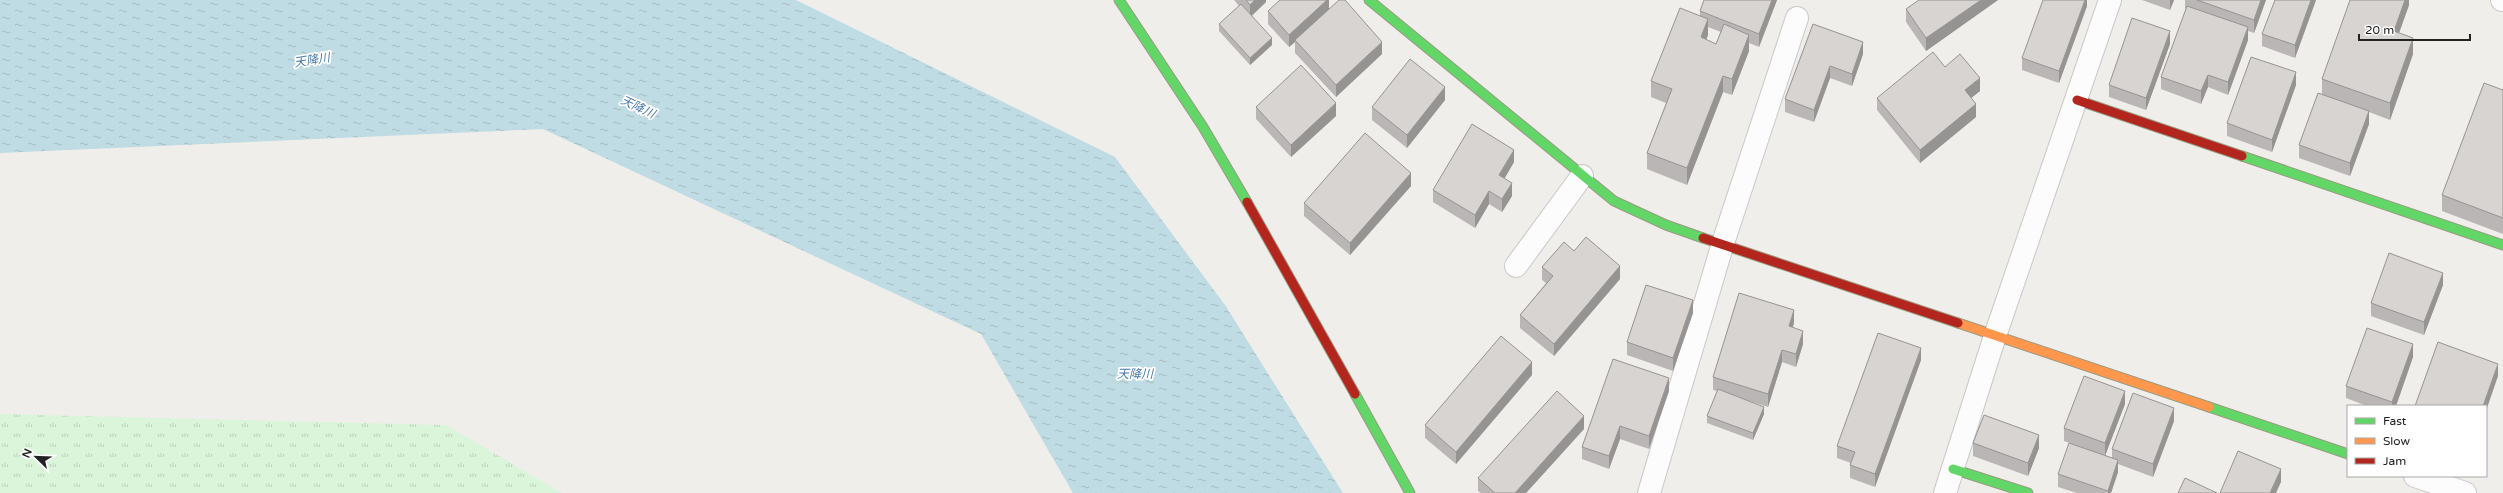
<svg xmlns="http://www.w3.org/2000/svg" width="2503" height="493" viewBox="0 0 2503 493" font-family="'Varela Round','Noto Sans JP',sans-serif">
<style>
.park{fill:url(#park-tufts)}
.water{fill:url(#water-ripples)}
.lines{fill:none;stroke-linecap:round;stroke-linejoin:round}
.street-casing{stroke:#c9c8c7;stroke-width:24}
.fast-casing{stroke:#999a82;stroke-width:11}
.slow-casing{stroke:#999a82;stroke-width:11}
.jam-casing{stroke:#999a82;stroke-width:11}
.street{stroke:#fdfcfc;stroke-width:22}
.fast{stroke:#63d668;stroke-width:9}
.slow{stroke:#ff974d;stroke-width:9}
.jam{stroke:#b3261e;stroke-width:9}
.wall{fill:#b9b6b5;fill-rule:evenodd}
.shaded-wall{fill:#969493}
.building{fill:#d7d4d2;stroke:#969493}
.labels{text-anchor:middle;stroke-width:3.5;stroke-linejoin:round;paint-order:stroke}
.water-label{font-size:12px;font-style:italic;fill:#4a7aab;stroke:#fff}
</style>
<defs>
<pattern id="park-tufts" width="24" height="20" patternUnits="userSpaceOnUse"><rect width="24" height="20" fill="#daf5da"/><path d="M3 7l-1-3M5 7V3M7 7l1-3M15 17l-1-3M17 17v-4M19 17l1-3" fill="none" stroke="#bbd2bb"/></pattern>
<pattern id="water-ripples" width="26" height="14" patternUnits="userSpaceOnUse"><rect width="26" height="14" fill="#bfdbe3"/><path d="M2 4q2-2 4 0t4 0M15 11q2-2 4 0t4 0" fill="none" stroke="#a4bcc2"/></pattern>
</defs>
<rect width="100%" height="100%" fill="#f0eeeb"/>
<path class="park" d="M0,414L446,425L562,493H0Z"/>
<path class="water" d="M0,0H796L1115,157L1225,305L1343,493H1073L981,334L543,129L0,153Z"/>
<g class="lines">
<g class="street-casing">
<path id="street" d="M2502,0H2503
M1516,266L1582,176
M2415,476L2465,493
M1649,493L1723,243L1797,18
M1945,493L1995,336L2110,0"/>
</g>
<g class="fast-casing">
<path id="fast" d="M1119,0L1203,127L1247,202
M1369,0L1614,201L1666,225L1703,238
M2242,156L2503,245
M1355,394L1410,493
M2209,407L2348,454
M1953,469L2028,493"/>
</g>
<g class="slow-casing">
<path id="slow" d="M1958,323L2209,407"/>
</g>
<g class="jam-casing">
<path id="jam" d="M2077,100L2242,156
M1247,202L1355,394
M1703,238L1958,323"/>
</g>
<use href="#street" class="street"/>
<use href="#fast" class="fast"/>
<use href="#slow" class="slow"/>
<use href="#jam" class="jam"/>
</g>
<path class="wall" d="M1234,0H1266V2L1252,16L1272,45L1250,65L1219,31V24L1239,6Z
M1329,0V9L1382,54L1336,97L1295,53V42L1289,47L1268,24V11Z
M1777,0L1759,47L1749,43V51L1732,95L1723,92L1687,185L1647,169V153L1666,103L1651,97V81L1700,16V11ZM1708,27L1721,32L1716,44L1706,40L1708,35Z
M1998,0L1926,51L1906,22V9Z
M2087,0V6L2059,83L2022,70V58Z
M2142,0H2174L2170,10Z
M2185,0H2266L2254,33L2248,31V40L2228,95L2208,87L2201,104L2161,89V77L2186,9L2185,8Z
M2316,0L2295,58L2262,46V34Z
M2409,0V5L2399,33L2413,54L2390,120L2369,112V124L2350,176L2299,158V145L2322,94V79Z
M1813,24L1863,54L1852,86L1830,78L1814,122L1785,112V99Z
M2170,44L2146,110L2109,97V85Z
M1945,67L1980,91L1971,98L1976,117L1920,163L1877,110V98Z
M2296,85L2272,152L2227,136V123Z
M2503,90V234L2442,211V195Z
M1445,100L1407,148L1372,120V107Z
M1256,107L1336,116L1291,157L1256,119Z
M1514,162L1504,179L1512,196L1502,212L1489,204L1475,228L1433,202V190Z
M1411,186L1350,255L1304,216V203Z
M1574,251L1620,279L1554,356L1520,328V315L1546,283L1542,280V267Z
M2443,285L2424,335L2371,316V303Z
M1693,313L1673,371L1627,355V342Z
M1794,323L1793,327L1803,344L1796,367L1782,362L1768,407L1743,399L1764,414L1753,440L1707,423V416L1717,391L1713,390V377Z
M2413,357L2396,406H2367L2346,398V386Z
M1921,360L1875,487L1850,478V465L1851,463L1837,458V446Z
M1532,375L1456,464L1425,438V425Z
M1669,391L1649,449L1620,439L1609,469L1582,459V447Z
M2125,404L2105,455L2112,458V449L2174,421L2153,477L2118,464V472L2111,493H2077L2058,487V474L2089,450L2064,441V428Z
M1584,429L1526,493H1481L1478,491V478Z
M1973,443L2039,448L2028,476L1973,456Z"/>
<path class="shaded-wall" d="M1255,0H1266V2L1250,17V5Z
M1327,0H1329V11L1295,40V42L1289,47V35Z
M1772,0H1777L1759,47V34Z
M1981,0H1998L1926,51V38Z
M2085,0H2087V6L2059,83V71Z
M2170,0H2174L2170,10Z
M2261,0H2266L2254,33V20Z
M2311,0H2316L2295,58V45Z
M2405,0H2409V5L2394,47V31Z
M1708,19V35L1701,54V37Z
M2248,27V40L2228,95V82Z
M2170,31V44L2146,110V98Z
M1749,35V51L1732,95V79Z
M1272,38V45L1250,65V58Z
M2413,38V54L2390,120V103Z
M1382,42V54L1336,97V85Z
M1863,42V54L1852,86V74Z
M1830,66V78L1814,122V110Z
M2296,72V85L2272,152V140Z
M2208,75V87L2201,104V91Z
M1723,76V92L1687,185V168Z
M1980,78V91L1965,103V90Z
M1445,87V100L1407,148V135Z
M1336,103V116L1291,157V145Z
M1976,104V117L1920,163V150Z
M2369,111V124L2350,176V163Z
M1514,150V162L1499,188V175Z
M1411,173V186L1350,255V243Z
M1512,183V196L1502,212V199Z
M1489,191V204L1475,228V215Z
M1620,266V279L1554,356V344Z
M2443,273V285L2424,335V322Z
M1693,300V313L1673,371V358Z
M1794,310V323L1789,339V326Z
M1803,331V344L1796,367V354Z
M2413,344V357L2396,406H2392V402Z
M1921,348V360L1875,487V474Z
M1782,350V362L1768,407V394Z
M1532,362V375L1456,464V452Z
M2498,364V376L2486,411V406H2483Z
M1669,378V391L1649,449V436Z
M2125,391V404L2105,456V443Z
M1764,407V414L1753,440V433Z
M2174,408V421L2153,477V464Z
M1584,416V429L1526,493H1515Z
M1620,426V439L1609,469V456Z
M2039,435V448L2028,476V463Z
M2118,460V472L2111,493H2108V491Z
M2281,469V482L2276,493H2270Z"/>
<path class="building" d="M1246,0H1255L1250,5Z
M1280,0H1327L1289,35L1268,11Z
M1339,0H1345L1382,42L1336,85L1295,40Z
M1704,0H1772L1759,34L1700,11Z
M1919,0H1981L1926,38L1906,9Z
M2043,0H2085L2059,71L2022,58Z
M2197,0H2261L2254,20Z
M2275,0H2311L2295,45L2262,34Z
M2350,0H2405L2394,31L2413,38L2390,103L2322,79Z
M1241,4L1272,38L1250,58L1219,24Z
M2187,6L2248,27L2228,82L2208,75L2201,91L2161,77Z
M1680,8L1708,19L1701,37L1716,44L1724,24L1749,35L1732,79L1723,76L1687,168L1647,153L1672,89L1651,81Z
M2132,18L2170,31L2146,98L2109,85Z
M1813,24L1863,42L1852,74L1830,66L1814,110L1785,99Z
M1933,52L1945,67L1960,54L1980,78L1965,90L1976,104L1920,150L1877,98Z
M2251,57L2296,72L2272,140L2227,123Z
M1410,59L1445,87L1407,135L1372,107Z
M1301,65L1336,103L1291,145L1256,107Z
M2484,83L2503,90V218L2442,195Z
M2318,93L2369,111L2350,163L2299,145Z
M1472,124L1514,150L1499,175L1512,183L1502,199L1489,191L1475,215L1433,190Z
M1365,133L1411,173L1350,243L1304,203Z
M1586,237L1620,266L1554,344L1520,315L1553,276L1542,267L1564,242L1574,251Z
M2389,253L2443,273L2424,322L2371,303Z
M1646,285L1693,300L1673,358L1627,342Z
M1739,293L1794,310L1789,326L1803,331L1796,354L1782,350L1768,394L1713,377Z
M2367,328L2413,344L2392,402L2346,386Z
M1878,333L1921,348L1875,474L1850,465L1855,452L1837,446Z
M1501,336L1532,362L1456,452L1425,425Z
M2438,342L2498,364L2483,406H2415Z
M1613,359L1669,378L1649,436L1620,426L1609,456L1582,447Z
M2084,376L2125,391L2105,443L2064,428Z
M1718,389L1764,407L1753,433L1707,416Z
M1557,391L1584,416L1515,493H1495L1478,478Z
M2133,393L2174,408L2153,464L2112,449Z
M1984,415L2039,435L2028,463L1973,443Z
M2069,443L2118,460L2108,491L2058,474Z
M2238,451L2281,469L2270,493H2220Z
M2185,478L2217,493H2178Z"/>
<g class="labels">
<g class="water-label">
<text transform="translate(312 60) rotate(-9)" y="4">天降川</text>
<text transform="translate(638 107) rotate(25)" y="4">天降川</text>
<text x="1135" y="378">天降川</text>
</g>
</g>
<rect x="2347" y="405" width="140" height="72" fill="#ffffff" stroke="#a7a7a7"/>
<rect x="2355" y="418" width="20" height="6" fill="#63d668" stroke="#a7a7a7"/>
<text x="2383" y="425" font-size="12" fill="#222222">Fast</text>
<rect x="2355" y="438" width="20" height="6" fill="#ff974d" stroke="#a7a7a7"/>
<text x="2383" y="445" font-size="12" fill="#222222">Slow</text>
<rect x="2355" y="458" width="20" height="6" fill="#b3261e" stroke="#a7a7a7"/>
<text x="2383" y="465" font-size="12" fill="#222222">Jam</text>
<g transform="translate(36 457) rotate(293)" stroke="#ffffff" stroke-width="3" paint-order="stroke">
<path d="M0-3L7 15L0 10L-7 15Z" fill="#222222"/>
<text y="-6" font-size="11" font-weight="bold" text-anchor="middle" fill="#222222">N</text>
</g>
<path d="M2359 34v6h111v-6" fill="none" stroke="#222222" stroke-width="2"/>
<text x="2365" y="34" font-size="12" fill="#222222" stroke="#ffffff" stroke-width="3" paint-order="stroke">20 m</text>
</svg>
